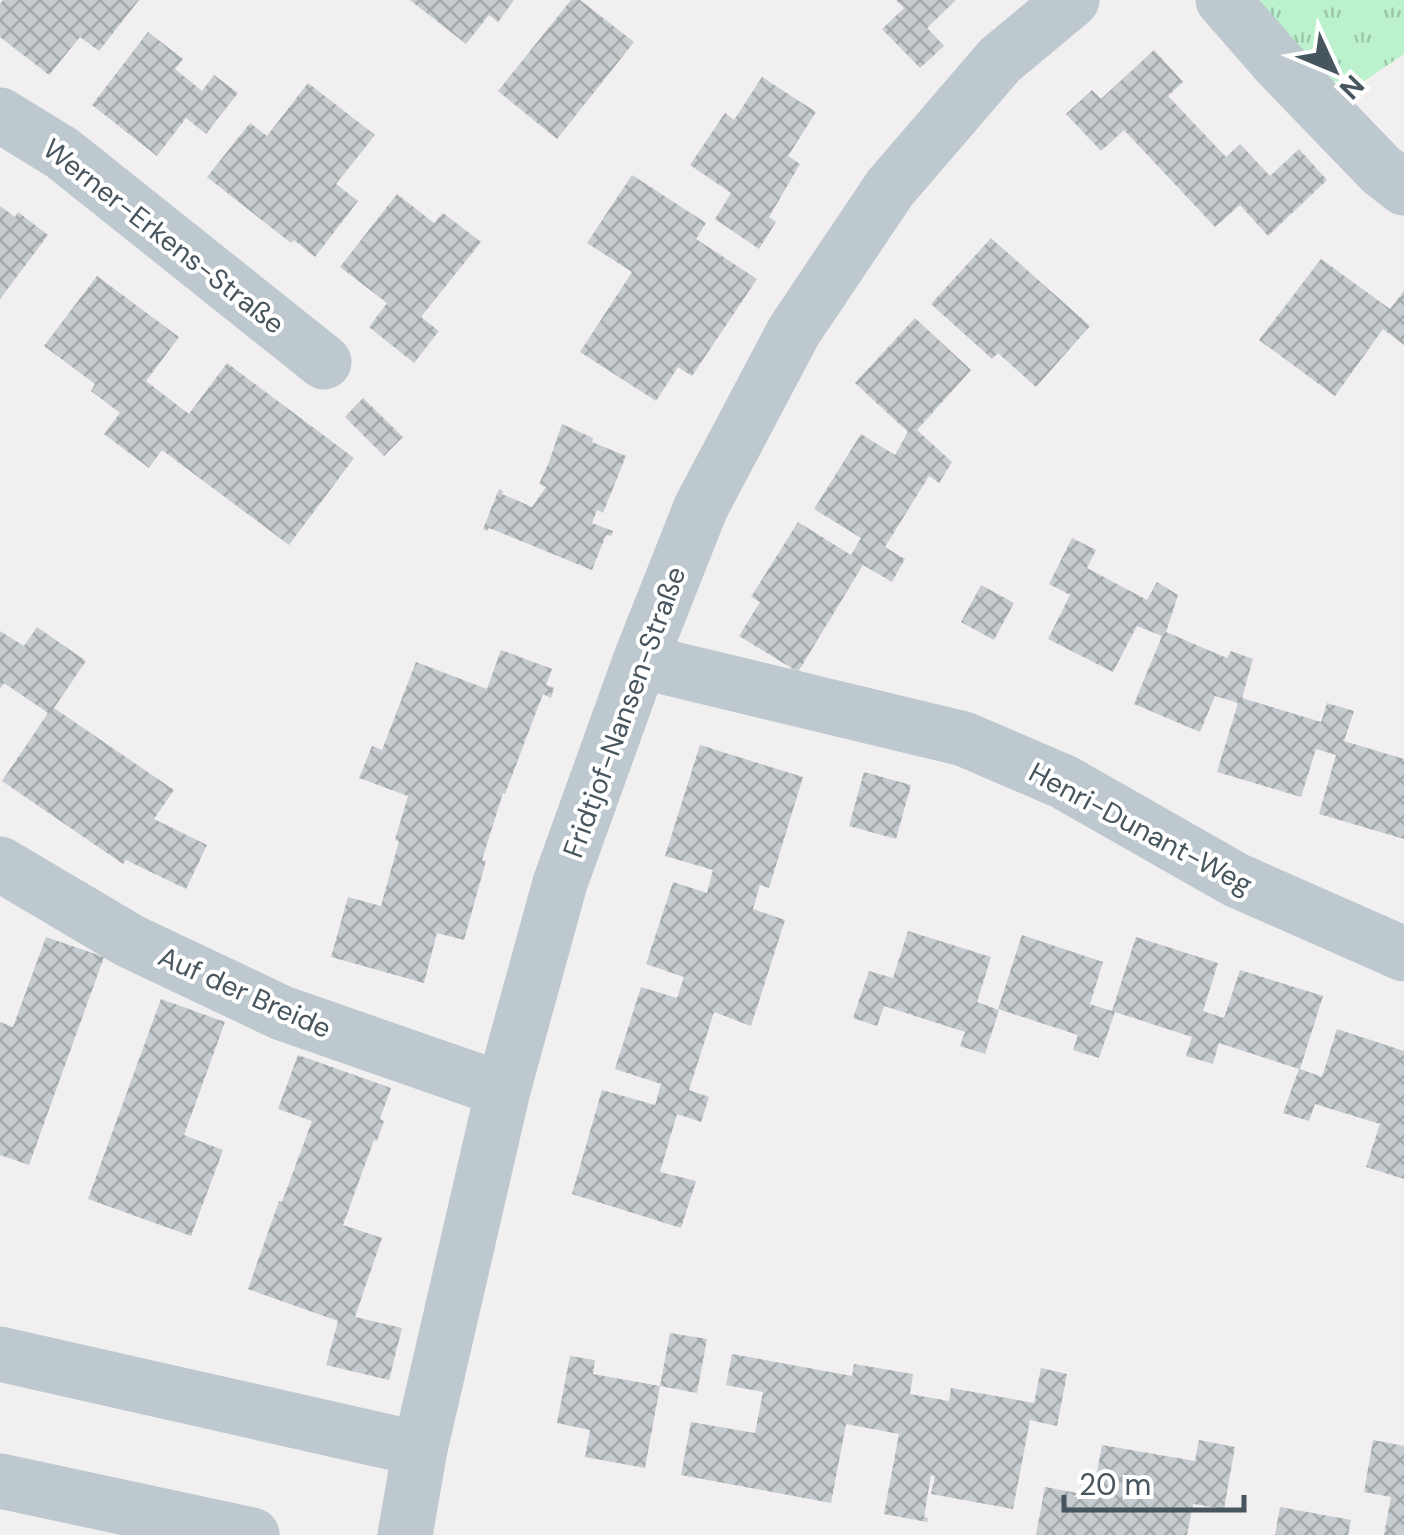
<svg xmlns="http://www.w3.org/2000/svg" width="1404" height="1535" viewBox="0 0 1404 1535" font-family="'DM Sans',sans-serif">
<style>
.park{fill:url(#park-tufts)}
.building{fill:url(#building-cross-hatch)}
.lines{fill:none;stroke-linecap:round;stroke-linejoin:round}
.minor{stroke:#bdc8cf;stroke-width:55}
.labels{text-anchor:middle;stroke-width:8;stroke-linejoin:round;paint-order:stroke}
.street-label{font-size:28px;fill:#47555e;stroke:#fff}
</style>
<defs>
<pattern id="park-tufts" width="24" height="20" patternUnits="userSpaceOnUse" patternTransform="scale(2.5)"><rect width="24" height="20" fill="#bcf1cd"/><path d="M3 7l-1-3M5 7V3M7 7l1-3M15 17l-1-3M17 17v-4M19 17l1-3" fill="none" stroke="#9bc6aa"/></pattern>
<pattern id="building-cross-hatch" width="8" height="8" patternUnits="userSpaceOnUse" patternTransform="scale(2.5)"><rect width="8" height="8" fill="#c6cbcf"/><path d="M0 0l8 8M0 8l8-8" fill="none" stroke="#a3a8ab"/></pattern>
</defs>
<rect width="100%" height="100%" fill="#f2eff0"/>
<path class="park" d="M1252,0H1404V54L1333,102Z"/>
<path class="building" d="M3,0H139L99,51L80,37L49,75L0,37V4Z
M410,0H514L498,22L489,15L466,44Z
M571,0H580L634,42L557,139L498,91Z
M896,0H956L927,28L944,46L920,68L882,29L904,8Z
M148,32L183,59L175,69L202,91L214,75L238,93L206,134L186,118L157,156L92,105Z
M1154,50L1183,82L1168,96L1226,157L1240,144L1270,176L1299,149L1327,180L1268,236L1240,205L1215,227L1124,130L1101,151L1066,114L1092,90L1101,99Z
M762,77L816,112L788,156L800,164L769,217L776,222L759,249L715,219L731,193L690,165L725,113L734,120Z
M308,83L375,135L336,184L358,201L315,257L294,240L291,243L207,177L250,123L267,136Z
M632,175L706,223L696,239L757,279L692,376L678,367L656,401L580,352L632,272L587,243Z
M397,194L434,223L443,213L481,242L421,317L439,331L414,363L369,327L387,303L340,267Z
M0,206L15,217L18,212L48,235L0,299Z
M991,238L1090,326L1036,387L998,353L992,359L931,304Z
M1321,259L1390,309L1404,291V345L1383,329L1335,396L1259,340Z
M97,276L179,337L146,381L189,414L227,363L354,458L289,545L162,450L149,468L104,434L120,413L91,391L95,384L44,346Z
M915,318L971,370L917,430L952,462L939,483L929,476L885,547L905,559L892,582L863,565L798,672L739,636L760,602L751,597L798,522L851,555L861,538L814,509L861,434L895,455L908,432L855,383Z
M363,398L403,437L384,456L345,417Z
M562,424L593,438L592,442L626,456L603,513L597,510L592,523L613,531L611,536L606,535L592,570L489,528L487,531L483,529L499,489L503,491L502,494L532,507L546,487L539,484L549,462Z
M1072,538L1096,550L1087,568L1147,600L1157,582L1178,595L1166,632L1227,658L1231,651L1253,659L1242,698L1321,722L1327,703L1354,711L1344,741L1404,759V839L1319,814L1336,755L1316,749L1301,797L1217,772L1238,703L1215,696L1200,732L1134,704L1162,636L1137,626L1113,672L1048,639L1070,595L1049,584Z
M981,585L1014,603L994,640L961,622Z
M37,627L86,661L54,708L174,790L154,819L207,845L186,889L126,860L123,864L2,781L48,713L4,683L0,689V631L24,646Z
M501,650L552,669L546,685L554,688L551,698L543,694L505,794L503,793L482,860L486,861L464,940L437,933L424,983L331,957L348,897L381,906L399,841L395,840L396,836L408,796L359,778L372,746L382,750L416,662L487,689Z
M700,745L803,777L769,888L760,885L753,909L785,920L751,1026L714,1012L689,1090L709,1097L701,1122L677,1114L660,1172L696,1181L681,1228L572,1194L602,1090L655,1105L661,1084L615,1069L641,987L677,998L684,977L646,964L673,882L707,893L713,870L665,856Z
M864,772L911,785L896,839L849,826Z
M908,931L991,957L977,1002L999,1010L985,1054L960,1046L965,1032L884,1006L877,1026L853,1018L869,971L893,978Z
M1022,935L1103,962L1090,1004L1112,1011L1136,937L1218,963L1203,1011L1224,1018L1240,970L1323,996L1300,1069L1322,1077L1337,1029L1404,1051V1179L1366,1167L1380,1124L1315,1104L1309,1121L1283,1113L1299,1069L1219,1043L1213,1064L1186,1056L1192,1037L1115,1012L1099,1058L1073,1050L1078,1035L998,1009Z
M46,937L104,957L29,1165L0,1155V1022L13,1027Z
M161,999L225,1022L184,1135L223,1150L191,1236L88,1199Z
M298,1055L391,1088L380,1119L384,1121L377,1141L374,1140L343,1225L382,1238L355,1317L402,1328L389,1380L326,1365L338,1321L248,1289L279,1201L282,1202L312,1121L278,1109Z
M670,1333L707,1339L697,1393L660,1386Z
M732,1354L852,1376L854,1364L913,1374L910,1394L949,1401L951,1388L1034,1403L1041,1368L1067,1374L1057,1426L1030,1420L1013,1509L931,1494L935,1476L931,1475L924,1517L928,1518L927,1522L884,1514L899,1434L846,1424L831,1503L681,1475L691,1422L755,1433L763,1392L726,1385Z
M570,1356L595,1360L593,1374L660,1386L645,1468L585,1457L590,1430L557,1423Z
M1199,1440L1235,1447L1224,1509L1193,1504L1187,1535H1036L1045,1487L1077,1493L1076,1497L1092,1499L1102,1445L1195,1461Z
M1373,1440L1404,1446V1535H1384L1391,1497L1364,1492Z
M1280,1507L1351,1520L1348,1535H1275Z"/>
<g class="lines">
<path class="minor" d="M1223,0L1277,62L1381,170L1404,188
M0,115L62,153L324,362
M640,661L964,739L1064,782L1236,880L1404,954
M0,864L130,941L282,1013L503,1090
M0,1354L420,1449
M0,1481L252,1535
M405,1535L420,1449L503,1090L560,883L640,661L701,507L794,331L890,188L1000,60L1072,0"/>
</g>
<g class="labels">
<g class="street-label">
<text transform="translate(164 236) rotate(38)" y="10">Werner-Erkens-Straße</text>
<text transform="translate(624 712) rotate(-70)" y="10">Fridtjof-Nansen-Straße</text>
<text transform="translate(1141 828) rotate(28)" y="10">Henri-Dunant-Weg</text>
<text transform="translate(245 992) rotate(24)" y="10">Auf der Breide</text>
</g>
</g>
<g transform="translate(1334 70) rotate(134)" stroke="#ffffff" stroke-width="8" paint-order="stroke">
<path d="M0-8L18 38L0 25L-18 38Z" fill="#47555e"/>
<text y="-15" font-size="28" font-weight="bold" text-anchor="middle" fill="#47555e">N</text>
</g>
<path d="M1064 1495v15h180v-15" fill="none" stroke="#47555e" stroke-width="5"/>
<text x="1079" y="1495" font-size="30" fill="#47555e" stroke="#ffffff" stroke-width="8" paint-order="stroke">20 m</text>
</svg>
